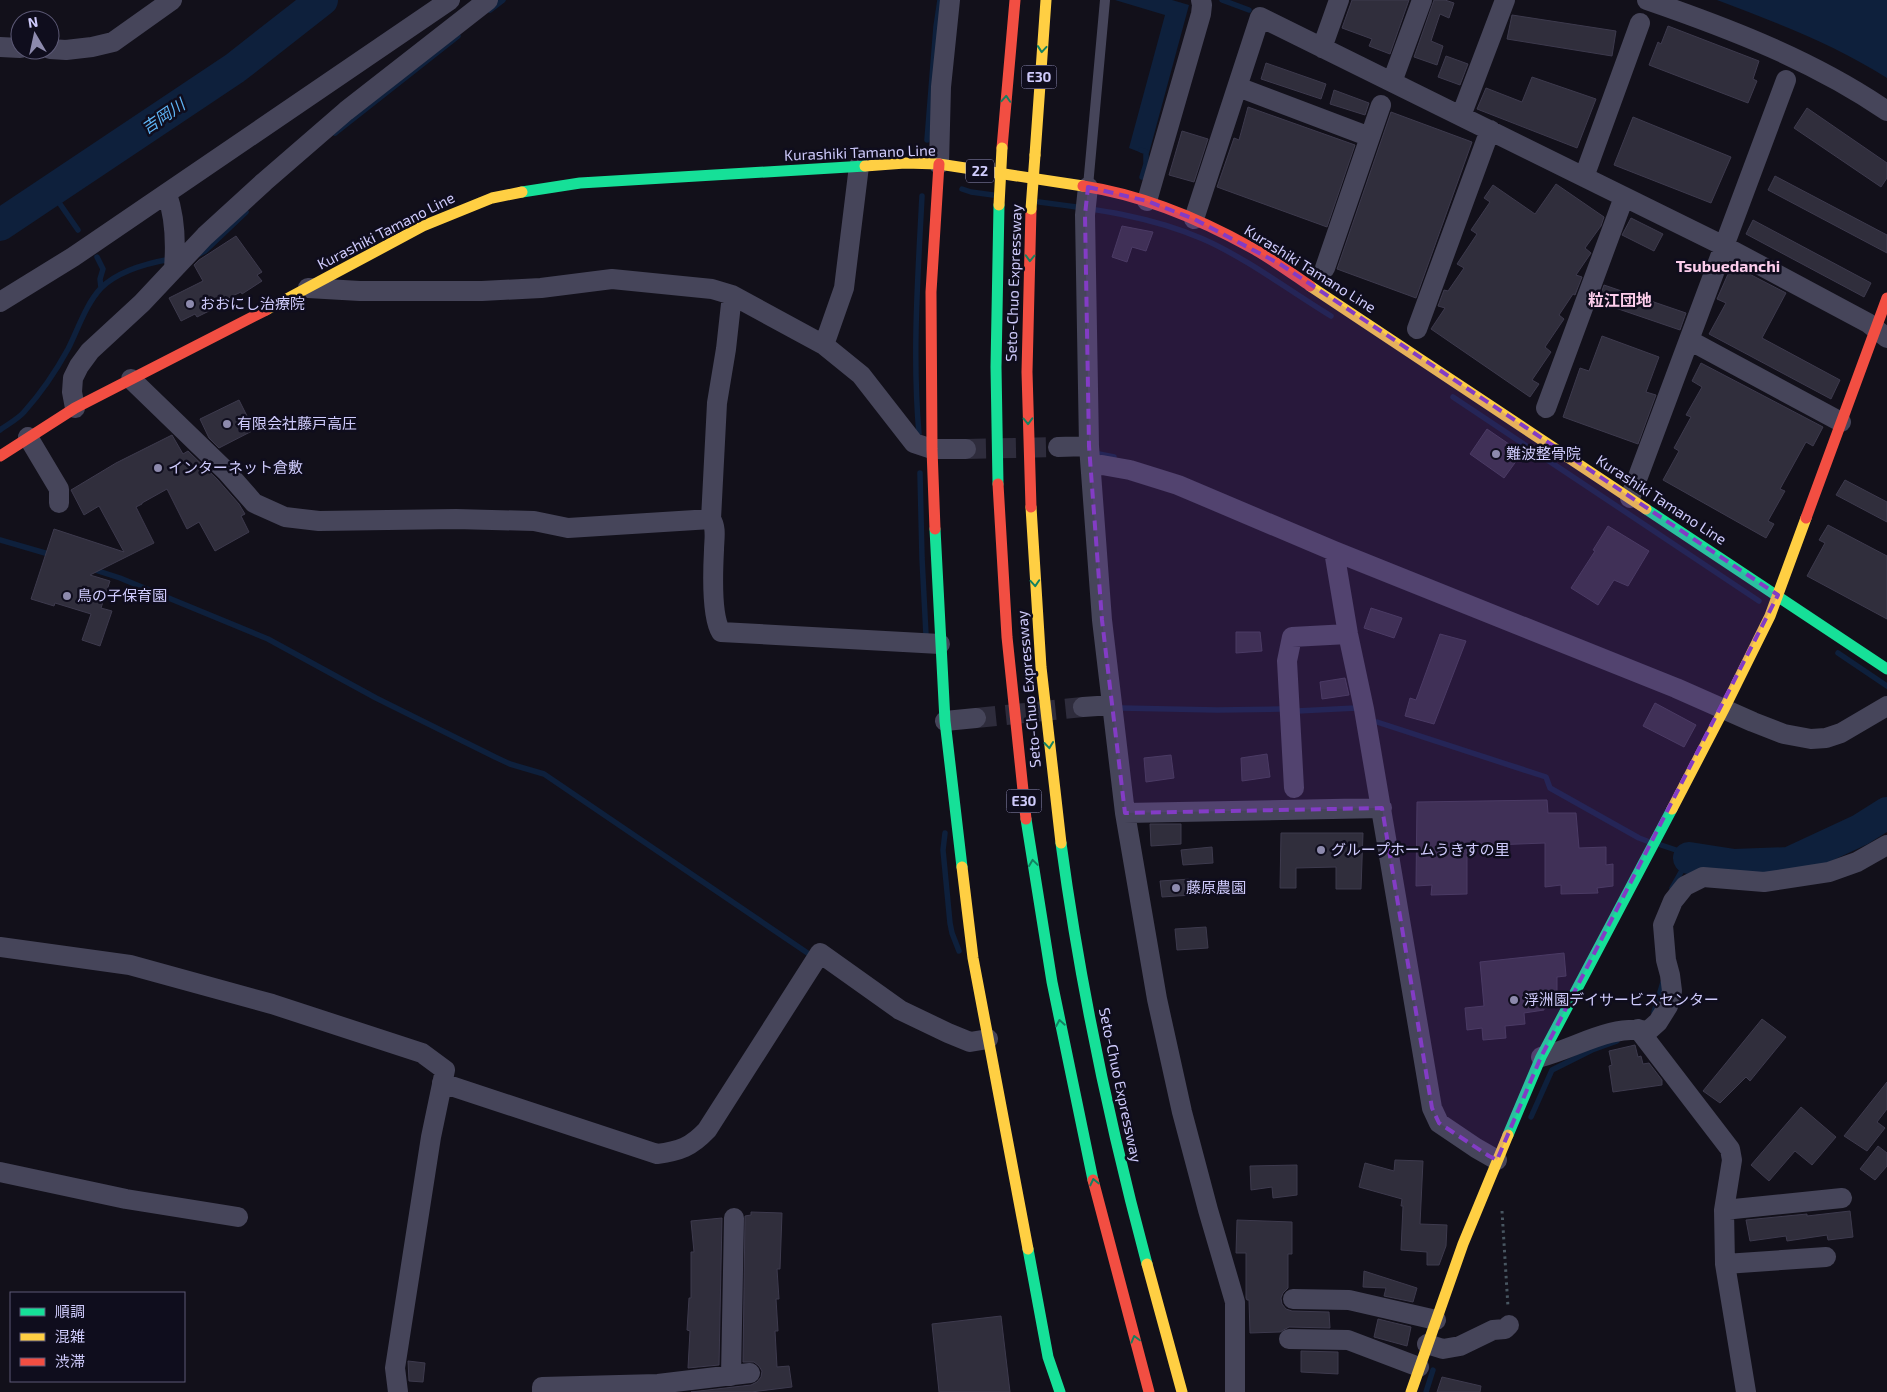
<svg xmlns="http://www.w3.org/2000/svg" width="1887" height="1392" viewBox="0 0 1887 1392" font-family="'Exo 2','Noto Sans JP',sans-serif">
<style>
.water{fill:#0e203c}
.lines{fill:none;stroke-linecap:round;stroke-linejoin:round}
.stream{stroke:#0e203c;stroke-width:5.5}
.river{stroke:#0e203c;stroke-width:32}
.building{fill:#302e3c;stroke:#3d3a4d}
.street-tunnel{stroke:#2e2c3c;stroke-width:20;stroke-dasharray:20 10;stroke-linecap:butt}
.path{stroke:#485661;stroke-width:3;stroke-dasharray:2.5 4;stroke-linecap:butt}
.lane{stroke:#46455a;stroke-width:10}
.street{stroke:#46455a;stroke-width:20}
.fast{stroke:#16e098;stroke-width:11}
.slow{stroke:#ffcf43;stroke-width:11}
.jam{stroke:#f24e42;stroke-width:11}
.slow-bridge{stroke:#ffcf43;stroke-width:11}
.oneway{stroke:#138161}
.marked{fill:#833cc5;fill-opacity:0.2;stroke:#833cc5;stroke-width:4;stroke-dasharray:10 6;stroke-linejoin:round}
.poi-dot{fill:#8d8aad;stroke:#0f0d1d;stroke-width:2}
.labels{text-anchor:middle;stroke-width:5;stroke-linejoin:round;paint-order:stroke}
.shield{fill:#0f0d1d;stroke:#9592b9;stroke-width:1}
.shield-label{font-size:14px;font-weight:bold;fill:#cfcbfc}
.street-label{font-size:15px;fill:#cfcbfc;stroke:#0f0d1d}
.poi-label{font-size:15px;fill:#cfcbfc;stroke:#0f0d1d;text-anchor:start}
.water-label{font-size:16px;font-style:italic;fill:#5fb5f6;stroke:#0f0d1d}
.neighbourhood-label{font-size:16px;font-weight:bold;fill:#fccdec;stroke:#0f0d1d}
</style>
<rect width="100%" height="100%" fill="#12101a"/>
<path class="water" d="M1115,0H1172L1189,5L1149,153H1142L1129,148L1165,15Z
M1717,0H1887V78C1834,44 1775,22 1717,0Z"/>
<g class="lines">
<path class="stream" d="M1222,0L1249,10
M490,10L503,0
M335,133L458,36
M927,140L936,27L940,0
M1141,150L1146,152V164L1142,177
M962,189L971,192L993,195
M51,191L78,230
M1039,202C1095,209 1150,216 1203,239C1246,258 1290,291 1331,316
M199,254L205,251L246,212
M97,257L103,269L100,279L101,288
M1453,397L1759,601
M0,430C8,424 18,419 24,412C41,393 56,371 68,349C78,329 86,304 101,288C118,271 148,263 171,259
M919,434C912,355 918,275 922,196
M1099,454L1114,457
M920,473L922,558L926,635
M0,540L52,555
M92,569L120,578L268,639L376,698L495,757L510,764L544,774L809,954
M1838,653L1887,686
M1121,708L1217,710L1280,709
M1297,711L1356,708L1358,711
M1377,722L1546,777L1550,788L1639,838L1647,841
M945,833L943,850L950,923L952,933L959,951
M1661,845L1679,851L1689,858L1672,888
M1654,1012L1663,982
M1531,1117L1552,1070L1592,1050L1617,1041
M1426,1392L1433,1370"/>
<path class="river" d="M0,225L235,68L322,0
M1689,858L1734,865L1789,863L1860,830L1887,813"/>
</g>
<path class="building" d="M1352,0H1409L1390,54L1369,46L1372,39L1342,28Z
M1434,0H1445L1454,3L1449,18L1440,14L1431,41L1443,46L1437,65L1414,57Z
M1512,15L1616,31L1612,56L1507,39Z
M1668,26L1759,61L1753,79L1757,81L1748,103L1649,65L1658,42L1661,44Z
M1446,56L1468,64L1460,85L1438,77Z
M1266,63L1326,84L1321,99L1261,79Z
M1532,77L1596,99L1577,148L1477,109L1486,88L1522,102Z
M1334,90L1369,103L1365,115L1330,104Z
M1248,107L1355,145L1327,227L1217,187L1234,138L1239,140Z
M1807,108L1887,163V178L1881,187L1794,128Z
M1391,112L1472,142L1416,298L1337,269Z
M1633,117L1731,157L1711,203L1614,165Z
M1182,131L1208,139L1194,182L1169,175Z
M1775,176L1887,235V253L1768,190Z
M1556,184L1604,217L1601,226L1585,248L1591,253L1576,275L1582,277L1575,295L1573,294L1559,315L1564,319L1545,347L1551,352L1532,380L1539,384L1530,397L1431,329L1445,308L1438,306L1444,290L1448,291L1464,268L1457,264L1477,234L1471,230L1490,202L1484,198L1493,185L1535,214Z
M1631,218L1663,234L1654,251L1622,235Z
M1753,220L1871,283L1864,297L1746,234Z
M1122,226L1153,232L1146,251L1132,247L1127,262L1112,257Z
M236,236L262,272L257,275L262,281L242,294L241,292L209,307L211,310L197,317L195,314L181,321L169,298L203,281L194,265L199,260Z
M1732,265L1786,293L1762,338L1840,380L1831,399L1709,334L1726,303L1717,299Z
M1604,285L1686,313L1680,330L1598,302Z
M1602,336L1659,357L1646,392L1656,395L1638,444L1563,417L1580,368L1589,371Z
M1701,363L1823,427L1813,446L1806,442L1780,489L1785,491L1768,521L1774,524L1766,538L1663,480L1679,451L1674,448L1691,417L1686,415L1702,387L1692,381Z
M239,400L254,430L219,448L209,438L200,419Z
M1487,429L1522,453L1504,478L1470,454Z
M172,435L183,454L188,451L217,479L239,504L245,514L241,516L249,532L215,551L199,522L187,529L167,489L142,503V504L136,507L154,543L90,575L110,581L101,608L112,611L100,646L82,640L91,614L55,603L54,606L31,599L54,529L124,552L99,506L84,515L71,490L116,463Z
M1845,480L1887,502V522L1836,495Z
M1828,525L1887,556V619L1807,576L1825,543L1819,540Z
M1608,526L1649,551L1628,586L1614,580L1598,605L1571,588L1595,551L1593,550Z
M1371,608L1402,618L1394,638L1364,628Z
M1236,632H1260L1262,651L1236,653Z
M1440,634L1466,641L1434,724L1405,716L1410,698L1416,700Z
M1345,678L1349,695L1322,699L1320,682Z
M1655,703L1696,725L1684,747L1643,726Z
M1267,754L1270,777L1242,781L1241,758Z
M1171,755L1174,778L1146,782L1144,758Z
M1547,800L1548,813H1576L1579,848L1606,847V865L1613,864V886L1597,888L1598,893L1561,894V885L1545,887V843L1467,846V894L1431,895L1432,885L1416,886L1417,802Z
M1150,824H1181V844L1151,846Z
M1281,833H1363L1361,889H1336V867L1296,868V888H1280Z
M1212,847L1213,863L1183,865L1181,850Z
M1191,879L1192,895L1162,897L1160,881Z
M1206,927L1208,948L1177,950L1175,929Z
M1564,953L1566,976L1557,977V992L1543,994L1544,1010L1524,1013L1525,1024L1505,1026L1506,1038L1483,1040L1482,1028L1467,1030L1465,1008L1484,1006L1480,962Z
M1762,1019L1786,1037L1750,1081L1746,1077L1720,1103L1703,1091Z
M1635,1045L1638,1057L1641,1056L1643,1064L1649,1063L1662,1080V1085L1613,1092L1609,1066L1612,1065L1609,1051Z
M1887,1082V1109L1877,1122L1885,1128L1867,1151L1844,1136Z
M1801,1107L1836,1137L1812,1165L1795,1151L1769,1181L1751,1165Z
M1878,1146L1887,1153V1166L1875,1180L1860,1169Z
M1395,1160L1423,1161L1420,1224L1447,1225L1446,1246L1439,1265H1427V1252L1401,1250L1403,1206H1401L1402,1199L1359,1187L1365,1163L1394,1171Z
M1297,1165V1195L1273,1198L1272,1187L1251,1190L1250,1166Z
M1850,1211L1853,1237L1828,1240L1827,1235L1787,1241L1786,1236L1750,1241L1746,1220L1807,1214V1216Z
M751,1212L782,1213L780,1269H777L779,1299H776L778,1331H775L777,1367L789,1366L792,1387L751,1392H691L751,1385L757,1382L761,1377L762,1371L759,1366L754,1362H743L745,1216L751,1215Z
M722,1218L719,1365L688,1368L690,1331L687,1330L689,1298H691V1252H694L691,1221Z
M1237,1220L1292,1222V1254H1288V1288L1283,1293L1281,1298L1282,1304L1286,1309L1292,1311L1329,1312L1330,1328L1289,1327L1280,1332L1250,1333L1249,1300H1247L1246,1298V1253H1236Z
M1364,1271L1417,1288L1413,1302L1384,1296L1386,1288L1363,1287Z
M1001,1316L1010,1392H939L932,1324Z
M1378,1319L1411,1327L1407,1346L1374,1337Z
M1301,1351L1338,1352V1374L1301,1372Z
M408,1361L425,1363L423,1382L409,1381Z
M1442,1377L1481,1386L1480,1392H1437Z"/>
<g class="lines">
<path class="street-tunnel" d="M966,449L1058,447
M976,718L1083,707"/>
<path class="path" d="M1502,1211L1508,1307"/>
<path class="lane" d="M1088,186L1105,0"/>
<path class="street" d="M1647,0C1731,29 1814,61 1887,111
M0,47L20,48
M1322,48L1339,0
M50,49L66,50L92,47L113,42L172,0
M1392,82L1422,0
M1238,87L1370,137
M1461,116L1505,0
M939,164L941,87L950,0
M1584,177L1640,23
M1088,187L1085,215L1089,446L1102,620L1125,813L1157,999L1182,1112L1208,1210L1235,1302V1392
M167,194C175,217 176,243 174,268
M1147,201L1201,14L1202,5L1201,0
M1194,219L1260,17L1724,246L1868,323L1887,338
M1325,268L1381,105
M308,288L360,291H482L541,288L612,279L712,289L732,295L824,345L861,375L914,443L932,449H966
M0,302L73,257L450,0
M1417,329L1490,130
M1689,340L1841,422
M824,345L844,288L859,166
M131,379L226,471L254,503L285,517L319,521L456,519L534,521L568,528L711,519L717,403L726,349L732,295
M75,408L72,392L73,378L79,366L90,351L142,303L205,236L264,182L346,111L488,0
M1546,408L1624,197
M28,437L59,489V503
M1058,447L1089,446
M1091,466L1102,465L1130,470L1178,485L1334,551L1676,688L1753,722L1784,734L1811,739L1826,738L1841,733L1887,706
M1630,498L1786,80
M711,519C717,528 714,540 714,550C713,569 711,616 721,632L940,644
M1334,551L1348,634L1364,709L1432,1108L1439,1123L1476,1148L1497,1160
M1083,707L1112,705
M945,721L976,718
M1294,788L1287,661L1292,637L1348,634
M1125,813L1382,808
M0,947L130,965L272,1004L422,1053L445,1070L431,1137L395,1368L398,1392
M1638,1029L1730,1149L1732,1160L1724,1210L1725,1264L1746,1392
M1541,1057C1576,1048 1611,1024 1648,1031L1658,1022L1668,1006L1672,991L1670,975L1666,960L1663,925L1673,901L1685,886L1703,877L1764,882L1829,872L1857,862L1887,845
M442,1083L657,1154C680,1151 691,1147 707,1130L820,953L900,1010L948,1033L970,1042L988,1039
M0,1172L126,1199L238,1217
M1724,1210L1842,1198
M1725,1264L1826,1257
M1293,1299L1349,1300L1436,1320
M1289,1339L1348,1340L1419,1367
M1427,1344L1443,1349L1460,1346L1493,1330L1505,1329L1509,1325
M731,1376L734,1218
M542,1392V1387L658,1384L750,1373"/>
<path class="fast" d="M522,192L580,183L865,166
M998,484L996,367L999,205
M1646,509L1887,669
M935,529L945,721L962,867
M1026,819L1052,982L1093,1180
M1061,843C1080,985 1110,1126 1147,1264
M1508,1135L1541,1057L1672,809
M1028,1249L1048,1357L1060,1392"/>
<path class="slow" d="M1035,155L1046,0
M865,166L905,163L939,164L1083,186
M1310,286L1646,509
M266,310L423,226L492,198L522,192
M1031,507L1041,667L1061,843
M1672,809L1724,709L1770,616L1806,518
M962,867L973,958L1028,1249
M1147,1264L1182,1392
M1411,1392L1463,1244L1508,1135"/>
<path class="jam" d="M1002,148L1015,0
M1083,186C1142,195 1200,219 1252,248C1272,259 1291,273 1310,286
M0,456L75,408L266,310
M998,484L1007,637L1026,819
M1031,507L1027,372L1031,209
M1806,518L1887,298
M935,529L932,449L931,292L939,164
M1093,1180L1149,1392"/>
<path class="slow-bridge" d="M999,205L1002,148
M1031,209L1035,155"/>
</g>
<defs><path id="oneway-chevron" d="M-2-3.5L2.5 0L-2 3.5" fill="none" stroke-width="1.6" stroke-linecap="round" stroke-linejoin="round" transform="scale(1.25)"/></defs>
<g class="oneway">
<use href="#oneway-chevron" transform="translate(1042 49) rotate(95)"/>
<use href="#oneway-chevron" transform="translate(1006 99) rotate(-86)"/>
<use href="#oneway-chevron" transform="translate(1030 258) rotate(92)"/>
<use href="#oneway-chevron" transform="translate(1028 421) rotate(89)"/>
<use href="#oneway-chevron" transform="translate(1035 583) rotate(86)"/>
<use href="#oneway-chevron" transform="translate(1049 745) rotate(84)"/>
<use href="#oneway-chevron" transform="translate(1033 863) rotate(-98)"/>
<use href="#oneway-chevron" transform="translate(1060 1023) rotate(-100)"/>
<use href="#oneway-chevron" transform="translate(1094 1182) rotate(-103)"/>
<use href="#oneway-chevron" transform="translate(1135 1339) rotate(-105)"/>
</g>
<path class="marked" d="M1088,187L1147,201L1194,219L1280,264L1778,595L1541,1057L1497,1160L1489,1156L1439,1123L1432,1108L1382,808L1125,813L1102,620L1089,446L1085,215Z"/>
<g class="poi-dot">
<circle cx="190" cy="304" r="5"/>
<circle cx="227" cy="424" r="5"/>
<circle cx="1496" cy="454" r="5"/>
<circle cx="158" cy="468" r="5"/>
<circle cx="67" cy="596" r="5"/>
<circle cx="1321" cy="850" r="5"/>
<circle cx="1176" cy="888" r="5"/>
<circle cx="1514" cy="1000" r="5"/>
</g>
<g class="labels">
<g class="shield">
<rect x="1021.5" y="65.5" width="35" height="23" rx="4"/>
<rect x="966" y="159.5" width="28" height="23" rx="4"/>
<rect x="1006.5" y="789.5" width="35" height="23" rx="4"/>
</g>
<g class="shield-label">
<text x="1039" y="82">E30</text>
<text x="980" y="176">22</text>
<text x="1024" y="806">E30</text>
</g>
<g class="street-label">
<text transform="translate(860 153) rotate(-2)" y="5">Kurashiki Tamano Line</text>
<text transform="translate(386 231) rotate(-27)" y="5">Kurashiki Tamano Line</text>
<text transform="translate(1310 269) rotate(32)" y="5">Kurashiki Tamano Line</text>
<text transform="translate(1014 283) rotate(-88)" y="5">Seto-Chuo Expressway</text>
<text transform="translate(1661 500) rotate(33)" y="5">Kurashiki Tamano Line</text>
<text transform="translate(1029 689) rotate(-95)" y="5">Seto-Chuo Expressway</text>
<text transform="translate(1120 1085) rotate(78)" y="5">Seto-Chuo Expressway</text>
</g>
<g class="poi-label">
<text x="200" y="309">おおにし治療院</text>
<text x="237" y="429">有限会社藤戸高圧</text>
<text x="1506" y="459">難波整骨院</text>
<text x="168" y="473">インターネット倉敷</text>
<text x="77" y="601">鳥の子保育園</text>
<text x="1331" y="855">グループホームうきすの里</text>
<text x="1186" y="893">藤原農園</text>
<text x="1524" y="1005">浮洲園デイサービスセンター</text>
</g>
<g class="water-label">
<text transform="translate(163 116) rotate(-34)" y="6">吉岡川</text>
</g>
<g class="neighbourhood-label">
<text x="1728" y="272">Tsubuedanchi</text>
<text x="1620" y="306">粒江団地</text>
</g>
</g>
<rect x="10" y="1292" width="175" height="90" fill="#0f0d1d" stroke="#5c5976"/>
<rect x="20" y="1308" width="25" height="8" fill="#16e098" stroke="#5c5976"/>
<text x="55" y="1317" font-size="15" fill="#cfcbfc">順調</text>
<rect x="20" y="1333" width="25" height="8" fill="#ffcf43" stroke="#5c5976"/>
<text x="55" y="1342" font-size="15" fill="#cfcbfc">混雑</text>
<rect x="20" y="1358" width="25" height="8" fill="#f24e42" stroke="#5c5976"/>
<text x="55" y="1367" font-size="15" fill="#cfcbfc">渋滞</text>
<g transform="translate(35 35) rotate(351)"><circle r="24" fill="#0f0d1d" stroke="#5c5976"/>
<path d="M0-4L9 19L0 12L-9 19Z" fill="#8d8aad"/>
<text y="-8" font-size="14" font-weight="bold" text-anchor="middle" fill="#cfcbfc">N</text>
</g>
</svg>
